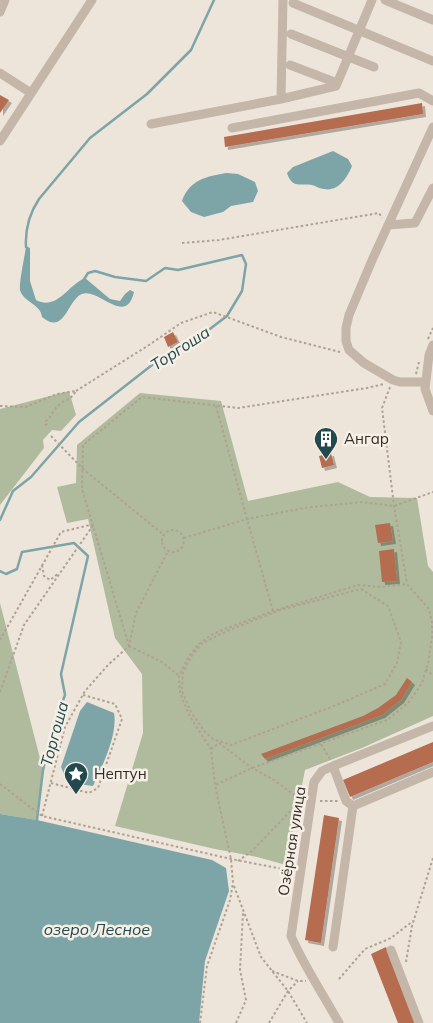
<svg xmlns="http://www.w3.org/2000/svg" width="433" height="1023" viewBox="0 0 433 1023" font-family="Mulish,sans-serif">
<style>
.green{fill:#afbb9c}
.water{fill:#7da4a7}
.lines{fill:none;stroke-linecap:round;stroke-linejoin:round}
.stream{stroke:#7da4a7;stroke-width:2.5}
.building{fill:#b66c4f;filter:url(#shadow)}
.path{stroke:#b0a092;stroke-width:2;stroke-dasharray:2.5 2.5;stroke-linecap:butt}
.minor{stroke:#c4b6a8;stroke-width:9}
.labels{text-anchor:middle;stroke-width:5;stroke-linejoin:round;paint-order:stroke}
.poi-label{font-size:15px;fill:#322b27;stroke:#f6efe6;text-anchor:start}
.street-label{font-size:15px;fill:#322b27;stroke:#f6efe6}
.water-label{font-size:16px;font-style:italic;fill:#22494e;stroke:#f6efe6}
</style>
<defs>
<filter id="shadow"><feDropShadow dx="3" dy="3" stdDeviation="0" flood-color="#0004"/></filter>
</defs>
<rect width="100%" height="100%" fill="#eee5da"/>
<path class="green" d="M69,391L76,415L61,431L52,430L43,440L44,448L0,505V409Z
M140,393L221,401L248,501L338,482L370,497L417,498L428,566L433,572V716L362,748L305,770L286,865L257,857L215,849L115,826L143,733L142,674L115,638L88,519L67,523L57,487L76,483L77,445Z
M0,603L43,770L37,820L0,814Z"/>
<path class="water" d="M333,151L348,159L352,166C347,178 338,192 324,189C320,189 316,186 312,185C300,183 292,189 287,173L293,167Z
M227,173L238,174L255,182L258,191L253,202L231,206L223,212L204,217L191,212L182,201C189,180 207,176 227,173Z
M26,246L30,248V281L36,300C57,311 68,285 85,278L110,299L120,301L125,294L130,290L134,292C126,327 99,288 82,294C67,300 65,336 42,317C41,304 23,302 20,290C19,281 25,256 26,246Z
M87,702L114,713C118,734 102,767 93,786L78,784L66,779L61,767L80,711Z
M0,814L37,820L212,860L226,868L229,891L205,961L199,1023H0Z"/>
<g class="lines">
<path class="stream" d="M26,247C25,230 29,214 39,199L90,138L147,94L191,50L214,0
M0,520L13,491L31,477L79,422L161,358L190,344L227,316L242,291L246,264L242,255L178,270L165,268L146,281L115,277L95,271L88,273L83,281
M0,571L6,574L17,569L22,552L74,543L88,556L61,674L65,695L54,725L43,770L37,820"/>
</g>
<path class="building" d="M0,95L9,100L0,113Z
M422,103L423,114L225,147L224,137Z
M173,332L178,342L168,347L164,337Z
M331,453L334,465L322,468L319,456Z
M390,523L393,541L378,543L375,525Z
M394,549L397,581L382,582L379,551Z
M407,678L412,682L401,700L382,715L265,759L261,754L363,716L378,708L396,695Z
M433,742V762L350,797L343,780Z
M324,815L339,818L321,943L305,940Z
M386,947L417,1023H398L371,954Z"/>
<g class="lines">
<path class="path" d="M182,243L219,240L379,213L382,218
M428,339L433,328
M416,374L419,362
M390,387L382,408L394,506L407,583
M76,391L149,345L181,323L213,312L281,337L340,352
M0,406L26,407L57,394L76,391C69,402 68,397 60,404C54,408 52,416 46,421L47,424L44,426
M216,406L247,519L273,611
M51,436L83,469L164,535
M162 541a11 11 0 1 1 22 0a11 11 0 1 1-22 0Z
M184,538L247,519L304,508L362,502L394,506L433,492
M42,565L44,576L50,580L59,573
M361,589L388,606L401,642L397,663L385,684L334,706L231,745L213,739L205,732L191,712L182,691L183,673L191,657L201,644L227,631L280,610Z
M0,640L61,532L94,524
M129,646L82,489L83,445L142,397L238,408L367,388L384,384
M129,646L162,662L178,675
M426,669L433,676
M0,692L24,625L94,524
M321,744L330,759
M211,749L219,743L252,768L274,780L301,800H303
M51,783L89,793L98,788L122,719L115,704L83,695
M0,784L42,816L231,859L293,871
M320,801H338
M42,816L65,727L85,691L108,665L129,646L136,613L168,551
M238,861L252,851L301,800
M234,886L261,957L288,991L307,1023
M406,962L412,926L433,858
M272,971L298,981H306
M339,979L365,949L391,938L413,921
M200,1023L207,966L230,900L233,883L231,859L215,785L211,749L190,717L180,693L179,676L189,656L199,644L211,635L225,629L273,611L358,585L382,587L407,584L429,609L432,622V637L428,663L422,683L409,702L387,720L252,768L215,785
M236,1023L246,1000L240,970L243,913
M269,1023L288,991L298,981"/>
<path class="minor" d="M385,0L433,20
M293,3L433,61
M0,12L5,0
M291,34L374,67
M290,65L337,83
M0,73L31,93
M281,99L336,86L372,0
M151,124L281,99L283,0
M232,128L419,93L433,101
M0,141L92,0
M388,225L415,223L433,188
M433,345L429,355L425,389L433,411
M425,382H400L393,380L364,363L349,350L346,341V328L349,315L373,258L433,127
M333,766L346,801L353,806L433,772
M333,947L353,806
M391,950L419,1023
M339,1023C323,994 304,966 291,936L314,782L322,771L333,766L433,726"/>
</g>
<defs>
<g id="building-pin" transform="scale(1.25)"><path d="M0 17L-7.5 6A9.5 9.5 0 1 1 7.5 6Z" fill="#22494e" stroke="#f6efe6"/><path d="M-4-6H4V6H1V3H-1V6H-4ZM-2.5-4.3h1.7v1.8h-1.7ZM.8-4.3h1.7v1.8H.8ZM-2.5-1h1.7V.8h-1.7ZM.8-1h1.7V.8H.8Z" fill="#fff"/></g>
<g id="sight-pin" transform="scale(1.25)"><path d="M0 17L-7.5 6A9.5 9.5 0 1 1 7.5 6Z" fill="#22494e" stroke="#f6efe6"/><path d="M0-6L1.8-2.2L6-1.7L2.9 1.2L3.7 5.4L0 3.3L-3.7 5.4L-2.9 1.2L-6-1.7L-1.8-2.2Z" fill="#fff"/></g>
</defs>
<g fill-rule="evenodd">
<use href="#building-pin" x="326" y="439"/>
<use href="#sight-pin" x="76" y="774"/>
</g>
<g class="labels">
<g class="poi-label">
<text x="344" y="444">Ангар</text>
<text x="94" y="779">Нептун</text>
</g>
<g class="street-label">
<text transform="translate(292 841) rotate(-81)" y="5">Озёрная улица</text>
</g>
<g class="water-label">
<text transform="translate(180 348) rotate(-33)" y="6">Торгоша</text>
<text transform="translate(54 734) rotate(-75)" y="6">Торгоша</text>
<text x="97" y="935">озеро Лесное</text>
</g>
</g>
</svg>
